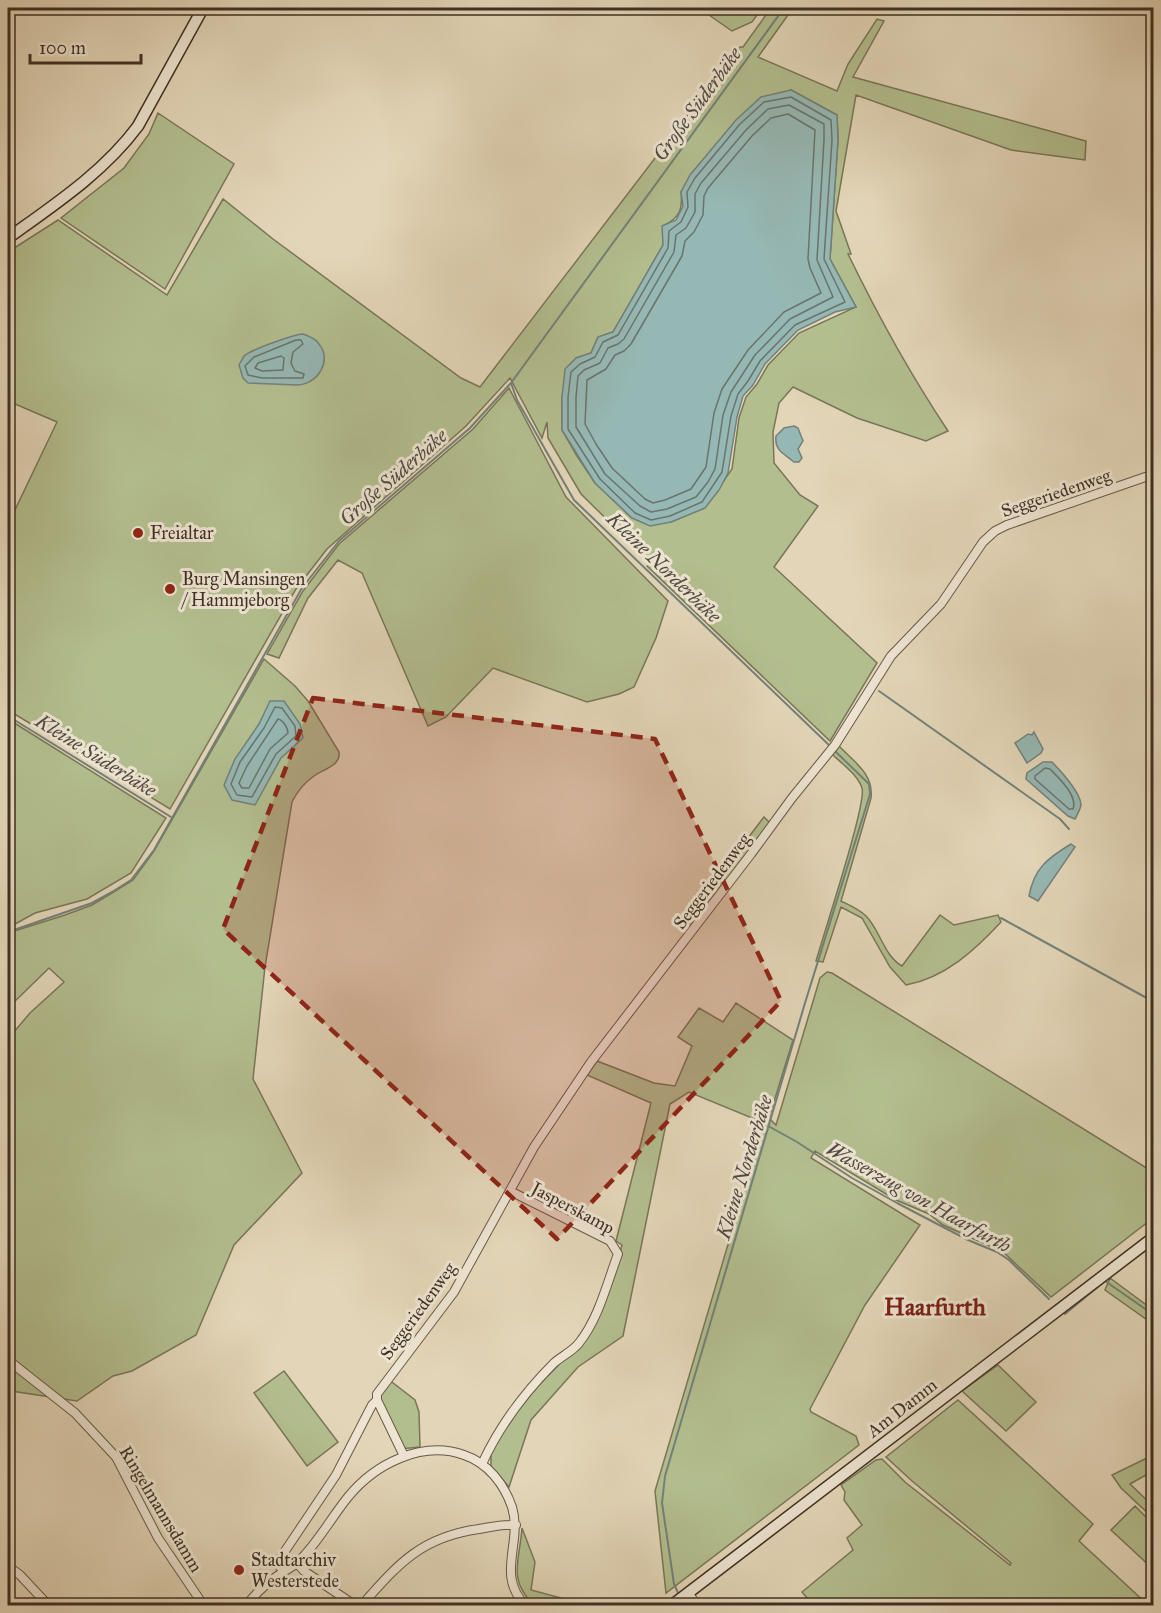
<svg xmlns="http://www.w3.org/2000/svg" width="1161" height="1613" viewBox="0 0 1161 1613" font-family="'IM FELL Great Primer',serif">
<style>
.green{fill:#b3be8f;stroke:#797659;stroke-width:1.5;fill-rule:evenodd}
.water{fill:#96b8b4;stroke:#73817a;stroke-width:1.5}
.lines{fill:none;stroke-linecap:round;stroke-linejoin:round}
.shore{stroke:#6a746c;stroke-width:1.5}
.stream{stroke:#73817a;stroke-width:2}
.minor-casing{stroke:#685948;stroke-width:10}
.secondary-casing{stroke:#3f2f23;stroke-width:13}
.minor{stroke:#ede4d1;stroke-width:8}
.secondary{stroke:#ede4d1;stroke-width:10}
.marked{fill:#8f2418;fill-opacity:0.2;stroke:#8f2418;stroke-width:4.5;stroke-dasharray:12 8;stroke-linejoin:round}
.poi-dot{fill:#8f2418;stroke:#ede4d1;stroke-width:2}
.labels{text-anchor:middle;stroke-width:6;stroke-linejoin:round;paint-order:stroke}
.street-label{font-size:18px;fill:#3f2f23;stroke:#ede4d1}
.poi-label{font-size:18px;fill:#3f2f23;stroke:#ede4d1;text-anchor:start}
.water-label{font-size:20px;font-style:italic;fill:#504a40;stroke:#ede4d1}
.district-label{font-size:24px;font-weight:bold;fill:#7a1f14;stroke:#ede4d1}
</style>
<rect width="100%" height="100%" fill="#e3d6b8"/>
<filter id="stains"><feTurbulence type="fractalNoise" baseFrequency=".00333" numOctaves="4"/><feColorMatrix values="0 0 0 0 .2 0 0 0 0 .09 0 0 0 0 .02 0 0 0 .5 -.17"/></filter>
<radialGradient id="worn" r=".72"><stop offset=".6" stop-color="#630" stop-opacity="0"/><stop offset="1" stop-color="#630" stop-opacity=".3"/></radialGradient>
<path class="green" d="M699,8H762L752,22L732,31Z
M771,8H793L758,57L837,91L848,64L877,19L884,21L853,77L1086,141L1085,160L1011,150L856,95L836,211L851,254H848C878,316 910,374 948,431L926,441L857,418L793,387L779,403L773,432L774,463L800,495L818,506L774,567L877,663L830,741L647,566L651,563L581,494L548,438L547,422L542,438L510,378L466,426L327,549L296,589L170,809L8,710V568C11,556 18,539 8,529V517L14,512L57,422L8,401V252L58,220L167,295L223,199L273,239L461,378L480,387L740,47H743ZM791,90L837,115L838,140L830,259L856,307L799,333L768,365L757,384L746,397L739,418L732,469L705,508L671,522L632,518L595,483L577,456L562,430V397L576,358L591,353L598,337L613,332L663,245V226C679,218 683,210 681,192Z
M158,113L234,164L165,289L61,218L124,168L149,134Z
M509,388L566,497L668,601L656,638L634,687L619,694L587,702L493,668L446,717L428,726L362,573L338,560L308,598L279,658L267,654L303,591L339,544L473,429Z
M264,659L295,686L308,701L339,752C341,766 323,769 314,776C304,783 297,792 292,802L265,967L253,1079L302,1173L234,1245L196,1335L132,1371L113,1376L77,1401L11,1391L8,1388V1039L30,1013L64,982L49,968L8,1008V933L65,915L92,905L112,893L133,880L154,851Z
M8,719L166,818L131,873L87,899L35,913L8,928Z
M839,746C854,762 874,774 871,798L841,901C849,905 859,909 866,916C880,930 884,956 902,966L940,915L954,925L998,915L1001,922C975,950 945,978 906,985L890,967L862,918L841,907L823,962L816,961C823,936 867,803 862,788C858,775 841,763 832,754Z
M764,817L770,823L689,930L680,927Z
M827,972L832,973L1153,1172V1218L1051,1297L1003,1252L943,1225L929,1214L896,1200L815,1151L811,1158L920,1225L865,1305L810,1409L811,1412L856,1436L859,1445L666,1593L655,1491L761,1133L757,1120L689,1092L670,1104L623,1336L578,1367L531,1420L509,1487L491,1466V1447L497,1436L537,1387L582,1341L607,1295L622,1245L616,1241L651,1103L587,1075L597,1061L654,1083L675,1086L692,1046L678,1037L699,1008L723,1022L736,1003L793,1040L769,1118L776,1125L820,978Z
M1110,1278L1153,1310V1324L1105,1290Z
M998,1365L1036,1402L1006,1431L962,1391Z
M284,1371L338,1442L307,1466L254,1393Z
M388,1379L415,1400L419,1412L420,1447L400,1449C389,1425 370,1403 388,1379Z
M958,1400L1093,1524L1079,1541L1148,1605H813L802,1592L853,1550L847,1538L862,1525L844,1500L845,1492L841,1485L876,1460L882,1459L905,1482L1010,1565L1011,1563L912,1481L886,1457Z
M1153,1455V1471L1130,1484L1153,1506V1518L1121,1488L1112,1475Z
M1135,1506L1153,1524V1569L1111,1530Z
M522,1528L535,1562L531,1590L587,1605H534C507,1580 520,1560 522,1528Z"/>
<path class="water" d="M791,90L837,115L838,140L830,259L856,307L835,312L798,330L765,364L753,385L743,396L737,417L728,473L719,490L705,508L671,522L650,526L632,518L595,483L562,430V397L565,369L576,358L591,353L598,337L613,332L663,245L662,226L676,220L683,206L681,192L690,175L736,120L761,97Z
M303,334C309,336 316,339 319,344C333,361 317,385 297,385L248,383L243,378L239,365C240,363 243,358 244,356C250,350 295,334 303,334Z
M794,426L798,428L803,441L798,449L802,458L799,462H794C785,454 774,451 776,436L784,428Z
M8,529C18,539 11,557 8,568Z
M270,701H284L300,724L303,738L281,758L255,805L232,800L224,785L235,759L259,724Z
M1034,732L1043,749L1041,753L1027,763L1015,743L1028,734L1032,735Z
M1043,762H1052C1060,770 1081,793 1081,805C1080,810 1077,815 1075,819L1068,816L1026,779L1027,773Z
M1071,844L1075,847L1038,901L1029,896C1034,868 1048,858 1071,844Z"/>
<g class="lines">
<path class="shore" d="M791,97L831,120L832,140L824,259L845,302L795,325L760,361L748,381L738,394L731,416L722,472L702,502L670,516L651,520L635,513L600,479L568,429V397L571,372L580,364L595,357L603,342L618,335L668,248L669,231L681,222L688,207L687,192L695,178L740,124L764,102Z
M789,105L824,124V140L817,260L833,297L790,319L755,355L731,392L723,415L715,469L708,482L696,497L667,509L651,512L640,506L605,474L576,427V397L578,376L584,370L600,363L608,348L618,344L624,339L674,252L676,235L686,228L695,212V194L701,183L746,130L768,109Z
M788,114L815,130L808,259L810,268L821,293L784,312L748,350L722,389L714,413L706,467L691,489L665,500L653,503L645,499L612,468L596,444L585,424L587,380L606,369L615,355L624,351L631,344L682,256L685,241L694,232L703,215L704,196L708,188L752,136L771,118Z
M296,340H301L303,344L293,352L291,363L295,371L304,374L303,378H262L248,375L245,366L254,357Z
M281,356L284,358L283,370L262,371L255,368L258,363Z
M275,707L282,708L295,726L296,736L276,754L252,797L237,795L231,784L240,762L264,728Z
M278,719C283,720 288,728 288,733L270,749L249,788H242L239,783L247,766Z
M1045,768L1050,769C1059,778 1078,796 1073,809H1069L1035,779V776Z"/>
<path class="stream" d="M511,383L517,400L574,500L830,746
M879,691L1060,819L1069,829
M8,716L171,817
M1001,918L1154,1002
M8,932L92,903L112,892L131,880L154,850L302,588L339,541L470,428L511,383L784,8
M770,1127L797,1142L852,1178L897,1203L968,1240L997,1252L1009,1260L1049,1299
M1065,1314L1105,1281L1154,1315
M679,1595L674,1584L662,1503L665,1476L805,1003L870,794L869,784L835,751"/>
<g class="minor-casing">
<path id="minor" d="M8,1360L75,1413L116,1457L158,1538L204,1606
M377,1400L404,1456
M482,1464C499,1427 525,1392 554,1363C562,1356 573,1351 579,1343C599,1318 607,1283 618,1254L610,1241L510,1191
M297,1563L304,1571L356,1606
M8,1566L20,1575L49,1606
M284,1572L277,1563L336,1475L372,1405L377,1400V1394L454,1292L534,1147L591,1062L751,854L792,798L835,745L891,656L941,604L983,542L995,531L1007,525L1154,474
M688,1592L697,1606
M246,1606C256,1592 268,1582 283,1572C288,1569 294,1566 298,1562C317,1544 331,1518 348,1497C375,1464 422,1440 464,1455C488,1463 504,1484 512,1507C523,1543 495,1575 526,1606
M361,1606C398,1564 421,1537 479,1529C491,1527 503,1524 516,1525
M512,1606L520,1600"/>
</g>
<g class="secondary-casing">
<path id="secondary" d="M8,238C54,205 104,172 138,126L203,8
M671,1606L1154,1237"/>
</g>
<use href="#minor" class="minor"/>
<use href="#secondary" class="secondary"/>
</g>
<path class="marked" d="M313,698L655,739L781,1001L557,1239L223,929Z"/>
<g class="poi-dot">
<circle cx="138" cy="533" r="6"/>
<circle cx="170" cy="589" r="6"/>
<circle cx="239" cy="1570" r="6"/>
</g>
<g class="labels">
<g class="street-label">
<text transform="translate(1056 493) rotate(-19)" y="6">Seggeriedenweg</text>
<text transform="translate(712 881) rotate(-53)" y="6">Seggeriedenweg</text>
<text transform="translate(573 1208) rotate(28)" y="6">Jasperskamp</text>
<text transform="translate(418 1311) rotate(-54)" y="6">Seggeriedenweg</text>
<text transform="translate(902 1408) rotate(-38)" y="6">Am Damm</text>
<text transform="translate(161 1509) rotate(59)" y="6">Ringelmannsdamm</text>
</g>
<g class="poi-label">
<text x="150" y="539">Freialtar</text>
<text x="182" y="585">Burg Mansingen<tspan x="182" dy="21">/ Hammjeborg</tspan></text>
<text x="251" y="1566">Stadtarchiv<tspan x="251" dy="21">Westerstede</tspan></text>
</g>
<g class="water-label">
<text transform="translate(697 104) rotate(-54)" y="7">Große Süderbäke</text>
<text transform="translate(393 477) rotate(-41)" y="7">Große Süderbäke</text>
<text transform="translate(664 567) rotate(44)" y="7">Kleine Norderbäke</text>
<text transform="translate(96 755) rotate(32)" y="7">Kleine Süderbäke</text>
<text transform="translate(744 1167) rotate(-73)" y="7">Kleine Norderbäke</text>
<text transform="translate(919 1197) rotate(29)" y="7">Wasserzug von Haarfurth</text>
</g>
<g class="district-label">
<text x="935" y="1315">Haarfurth</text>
</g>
</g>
<rect width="1161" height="1613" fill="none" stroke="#e3d6b8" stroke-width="30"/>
<rect x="9" y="9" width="1143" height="1595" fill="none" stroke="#3f2f23" stroke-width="3"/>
<rect x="15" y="15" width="1131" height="1583" fill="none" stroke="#3f2f23" stroke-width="1.5"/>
<path d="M30 54v9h111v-9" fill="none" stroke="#3f2f23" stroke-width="3"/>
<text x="39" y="54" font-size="18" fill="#3f2f23" stroke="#ede4d1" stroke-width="4.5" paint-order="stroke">100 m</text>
<rect width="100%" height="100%" filter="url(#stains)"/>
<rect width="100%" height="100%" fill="url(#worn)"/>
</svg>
